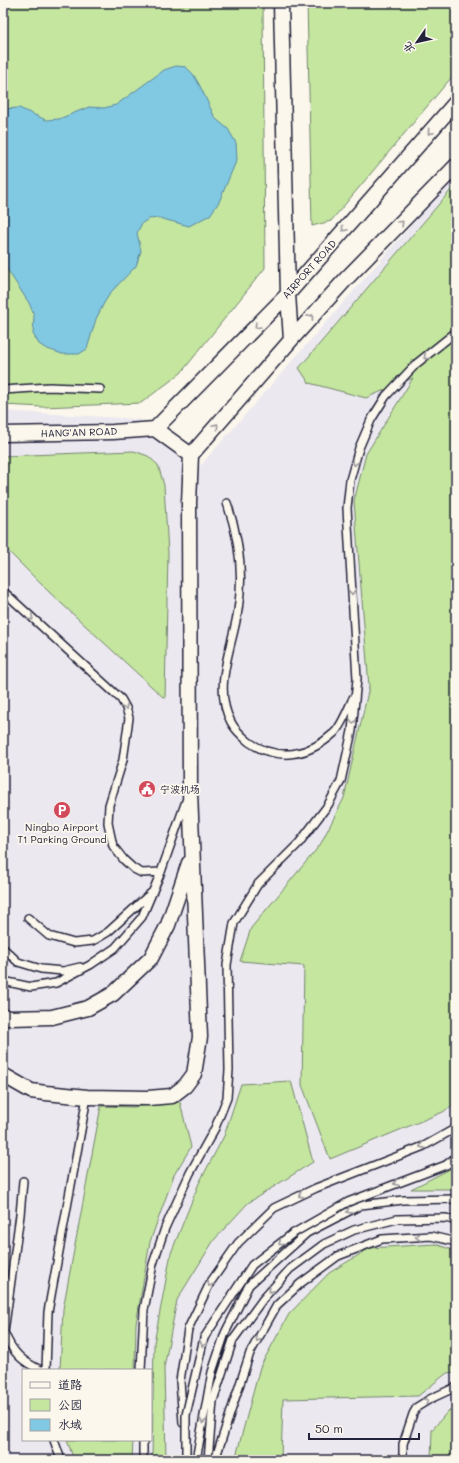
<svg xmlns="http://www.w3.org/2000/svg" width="459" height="1463" viewBox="0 0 459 1463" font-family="Mali,'LXGW WenKai TC',sans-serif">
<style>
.built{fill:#ece8f0;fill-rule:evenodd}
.green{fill:#c4e69f;stroke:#73846d}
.water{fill:#81c9e2;stroke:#5b869f}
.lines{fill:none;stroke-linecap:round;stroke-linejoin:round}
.service-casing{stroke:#22223b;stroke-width:10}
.minor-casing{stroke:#22223b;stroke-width:17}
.service{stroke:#fbf7ec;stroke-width:7}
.minor{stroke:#fbf7ec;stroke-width:14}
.service-bridge-casing{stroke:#22223b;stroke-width:10;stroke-linecap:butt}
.service-bridge{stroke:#fbf7ec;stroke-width:7}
.oneway{stroke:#99979c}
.labels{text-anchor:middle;stroke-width:3.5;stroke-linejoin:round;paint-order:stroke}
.street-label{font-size:10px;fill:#22223b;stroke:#fbf7ec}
.poi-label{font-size:10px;fill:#22223b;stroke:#fbf7ec;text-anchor:start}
</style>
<rect width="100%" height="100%" fill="#fbf7ec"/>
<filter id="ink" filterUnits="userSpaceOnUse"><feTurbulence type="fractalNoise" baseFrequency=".025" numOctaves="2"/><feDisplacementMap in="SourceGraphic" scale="8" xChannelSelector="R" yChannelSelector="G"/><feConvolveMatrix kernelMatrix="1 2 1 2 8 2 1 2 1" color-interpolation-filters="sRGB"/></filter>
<g filter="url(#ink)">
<path class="built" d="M456,174V1460H3V411L139,419L200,466ZM23,1370H151V1440H23Z"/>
<path class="green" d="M3,3H263L265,268L181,373L141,403L43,407L3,405Z
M307,3H456V72L331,221L312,226Z
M456,184V1103L443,1112L330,1159L302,1085L304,966L240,961L251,928L320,845L344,798L369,687L354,501L366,454L413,378L366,398L309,383L299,368Z
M134,451L148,456L158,465L164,485L168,553L165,699L49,592L3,546V456Z
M291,1081L313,1162L248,1203L214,1240L177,1300L164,1368L166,1460H152L154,1343L171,1253L199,1183L224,1136L241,1084Z
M180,1102L191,1147L174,1175L150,1242L136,1324L135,1370H60L63,1309L101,1106L132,1107Z
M456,1166V1189H411Z
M435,1244L456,1251V1372L447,1373L418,1396L283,1399L281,1460H235L260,1367L289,1314L329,1273L370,1248Z
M456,1409V1460H431L432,1430L448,1411Z
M67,1440H133L132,1460H74Z"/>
<path class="water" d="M176,66L186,67L193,74L200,86L215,118L228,129L236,143L237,159L219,202L210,215L189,226L159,218L149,219L142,223L137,233L141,251L136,266L111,292L104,303L96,319L87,349L79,354H62L45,348L39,344L33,334L34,315L29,303L3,263V109L19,108L46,120L59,119L89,107L104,108L116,105L164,70Z"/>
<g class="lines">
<g class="service-casing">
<path id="service" d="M3,390L49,387L100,389
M227,503C239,538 244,574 238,610C233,646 212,687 231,722C235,730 243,737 249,742C278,762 309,756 334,733C341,727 349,707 353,698
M3,591L121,699L126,708L129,718L123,760L109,805L108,823L113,846L124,860L134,869L142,873L161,872
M28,918L49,936L74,943L93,941L108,932L151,893
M3,948L18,962L41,969L63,971L80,967
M3,981L31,987L56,983L90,965L115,948L142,917L161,872L186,801
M446,1165L456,1157
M23,1181L20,1215L4,1332C12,1352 22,1362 41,1370
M46,1370L48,1312L87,1097
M141,1370L144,1310L153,1264L165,1228L190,1173L215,1128L227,1098L229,1070L227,965L234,923L258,884L299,843L328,805L341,781L352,731L357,679L347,508L350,480L359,448L371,420L386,396L416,364L456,332
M183,1423L180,1381L188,1329L210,1283L238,1243L274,1208L316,1188L424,1146L456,1128
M54,1440L61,1460
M143,1460V1440
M196,1460L212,1372L225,1333L249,1285L307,1233L361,1205L403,1200L456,1199
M208,1460L213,1401L233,1340L263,1299L290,1269L324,1244L354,1230L397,1219L446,1218L456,1221
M215,1460L250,1353L277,1305L301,1283L338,1256L382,1239L431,1236L456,1242
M403,1460V1444L413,1414L417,1407L430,1399L456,1387"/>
</g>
<g class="minor-casing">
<path id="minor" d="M281,3L288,294L291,340
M155,429L288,294L456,102
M3,434L113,432L155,429
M191,455L291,340L345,280L456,166
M3,1016L9,1018L52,1017L88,1008L113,994L151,958L168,925L189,863
M3,1075L31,1091L46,1093L87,1097L148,1098L172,1096L185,1086L194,1074L200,1037L190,792L189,503L191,455L155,429"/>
</g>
<use href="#service" class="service"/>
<use href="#minor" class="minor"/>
<g class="service-bridge-casing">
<path id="service-bridge" d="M186,1460V1415L204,1338L252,1265L292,1234L348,1202L446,1165"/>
</g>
<use href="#service-bridge" class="service-bridge"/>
</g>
<defs><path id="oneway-chevron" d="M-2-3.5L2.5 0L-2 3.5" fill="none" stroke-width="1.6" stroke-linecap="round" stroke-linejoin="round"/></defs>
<g class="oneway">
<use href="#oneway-chevron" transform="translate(430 132) rotate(131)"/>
<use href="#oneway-chevron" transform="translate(401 223) rotate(-46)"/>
<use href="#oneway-chevron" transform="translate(344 229) rotate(131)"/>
<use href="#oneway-chevron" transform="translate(311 317) rotate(-48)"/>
<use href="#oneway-chevron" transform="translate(257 326) rotate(134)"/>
<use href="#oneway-chevron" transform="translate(426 357) rotate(141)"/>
<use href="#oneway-chevron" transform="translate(216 426) rotate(-49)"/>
<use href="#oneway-chevron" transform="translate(355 463) rotate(105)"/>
<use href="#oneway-chevron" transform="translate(352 592) rotate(87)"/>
<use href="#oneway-chevron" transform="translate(31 618) rotate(42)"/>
<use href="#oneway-chevron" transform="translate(125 707) rotate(64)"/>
<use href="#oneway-chevron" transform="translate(353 721) rotate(95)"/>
<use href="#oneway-chevron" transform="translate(422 1146) rotate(156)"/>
<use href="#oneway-chevron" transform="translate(396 1183) rotate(159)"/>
<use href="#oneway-chevron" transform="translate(301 1195) rotate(154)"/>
<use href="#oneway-chevron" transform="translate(349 1211) rotate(152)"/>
<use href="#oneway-chevron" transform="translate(418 1237) rotate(177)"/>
<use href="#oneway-chevron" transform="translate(281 1243) rotate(142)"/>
<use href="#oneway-chevron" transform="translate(210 1284) rotate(120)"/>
<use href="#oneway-chevron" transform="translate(271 1290) rotate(132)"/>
<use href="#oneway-chevron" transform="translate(258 1339) rotate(120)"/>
<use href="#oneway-chevron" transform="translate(203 1344) rotate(105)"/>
<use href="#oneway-chevron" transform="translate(426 1401) rotate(-31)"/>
<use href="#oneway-chevron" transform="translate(203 1421) rotate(100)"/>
</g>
</g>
<defs>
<g id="civic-disc" transform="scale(0.9)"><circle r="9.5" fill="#d1495b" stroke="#fbf7ec"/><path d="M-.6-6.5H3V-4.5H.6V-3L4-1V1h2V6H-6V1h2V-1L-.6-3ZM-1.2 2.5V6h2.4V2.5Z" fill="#fff"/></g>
<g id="parking-disc" transform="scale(0.9)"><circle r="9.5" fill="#d1495b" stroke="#fbf7ec"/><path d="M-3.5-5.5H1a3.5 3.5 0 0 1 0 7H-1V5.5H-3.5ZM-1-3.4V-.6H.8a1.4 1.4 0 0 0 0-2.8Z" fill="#fff"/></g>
</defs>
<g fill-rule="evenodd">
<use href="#civic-disc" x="147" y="789"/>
<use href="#parking-disc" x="62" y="810"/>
</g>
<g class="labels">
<g class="street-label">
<text transform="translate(309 269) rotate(-48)" y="4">AIRPORT ROAD</text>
<text transform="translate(79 432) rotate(-2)" y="4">HANG'AN ROAD</text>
</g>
<g class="poi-label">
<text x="160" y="793">宁波机场</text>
<text x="62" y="831" text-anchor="middle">Ningbo Airport<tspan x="62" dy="12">T1 Parking Ground</tspan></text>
</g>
</g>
<rect width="459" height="1463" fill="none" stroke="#fbf7ec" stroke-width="16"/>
<rect x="8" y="8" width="443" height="1447" fill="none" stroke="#22223b" stroke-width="1.5" filter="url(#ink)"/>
<rect x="22" y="1369" width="130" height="72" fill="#fbf7ec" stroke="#a4a2a5"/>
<rect x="30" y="1382" width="20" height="6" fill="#fbf7ec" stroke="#a4a2a5"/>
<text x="58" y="1389" font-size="12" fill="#22223b">道路</text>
<rect x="30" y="1399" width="20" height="12" fill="#c4e69f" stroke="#a4a2a5"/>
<text x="58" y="1409" font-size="12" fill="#22223b">公园</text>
<rect x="30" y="1419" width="20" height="12" fill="#81c9e2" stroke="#a4a2a5"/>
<text x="58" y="1429" font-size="12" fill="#22223b">水域</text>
<g transform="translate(417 42) rotate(236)" stroke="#fbf7ec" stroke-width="3" paint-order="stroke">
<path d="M0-3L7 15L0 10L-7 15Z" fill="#22223b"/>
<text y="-6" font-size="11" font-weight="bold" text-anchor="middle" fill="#22223b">北</text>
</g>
<path d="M309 1433v6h110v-6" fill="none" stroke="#22223b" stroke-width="2"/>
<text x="315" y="1433" font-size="12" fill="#22223b" stroke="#fbf7ec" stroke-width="3" paint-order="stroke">50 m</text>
</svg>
